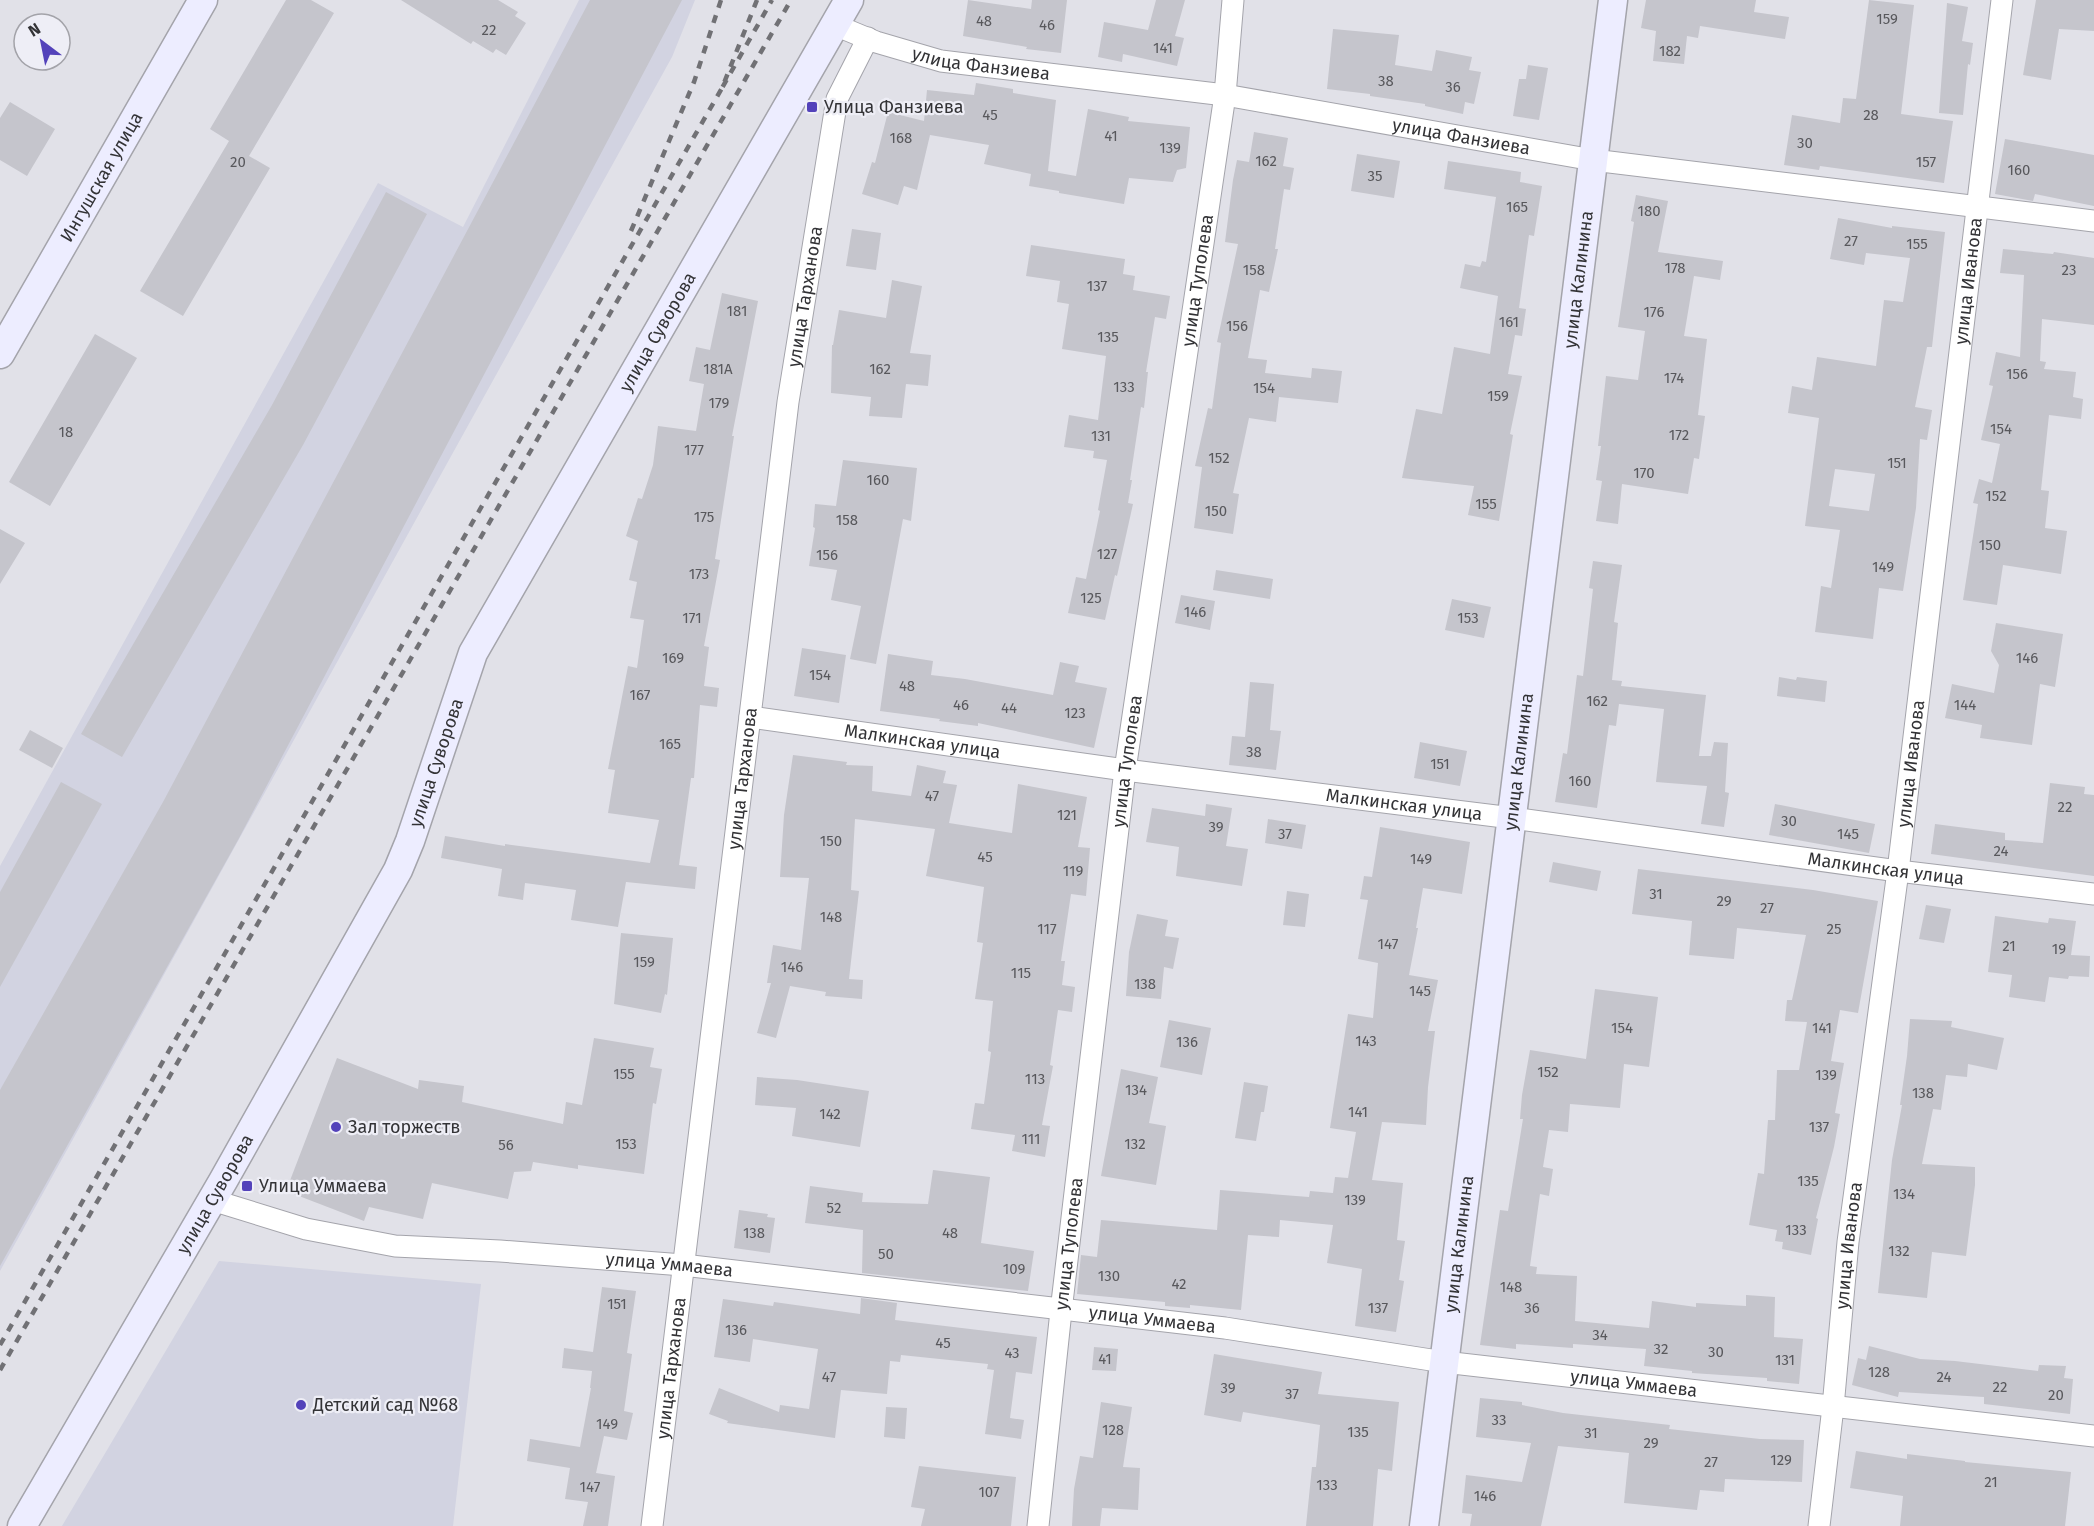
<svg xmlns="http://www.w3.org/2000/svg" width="2094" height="1526" viewBox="0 0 2094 1526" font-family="'Fira Sans',sans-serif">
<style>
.built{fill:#d2d3e1}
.building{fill:#c5c5cc;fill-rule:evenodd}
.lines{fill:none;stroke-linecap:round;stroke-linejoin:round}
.street-casing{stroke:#a4a4ab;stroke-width:23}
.secondary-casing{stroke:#a4a4ab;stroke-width:31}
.street{stroke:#fff;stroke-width:21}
.secondary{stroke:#ededff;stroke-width:28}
.rail{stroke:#717175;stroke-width:4.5;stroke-dasharray:8 8;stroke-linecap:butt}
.poi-dot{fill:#5342ba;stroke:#eeeef6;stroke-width:2}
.labels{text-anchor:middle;stroke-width:4.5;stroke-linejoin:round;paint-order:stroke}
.number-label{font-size:15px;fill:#58585c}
.street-label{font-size:18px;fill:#333336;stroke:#eeeef6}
.poi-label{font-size:18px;fill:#333336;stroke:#eeeef6;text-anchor:start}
</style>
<rect width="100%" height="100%" fill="#e1e1e8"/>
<path class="built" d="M579,0H695L672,57L0,1271V866L378,183L463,227Z
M219,1261L481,1284L453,1526H62Z"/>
<path class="building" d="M286,0H311L334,13L249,156L270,168L183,316L140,291L229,141L210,129Z
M401,0H498L518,12L515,16L526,23L506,55L496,49L493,53L473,41L471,44Z
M590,0H682L238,840L0,1266V1090L163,802Z
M968,0L1031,9L1032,0H1067L1061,53L1026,49L1027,47L963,36Z
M1156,0H1185L1175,36L1184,38L1177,66L1123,54L1122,62L1098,57L1104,22L1148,30Z
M1646,0H1756L1754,12L1789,17L1785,39L1700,26L1698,38L1687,36L1684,64L1653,61L1656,31L1641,28Z
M1869,0L1914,5L1901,114L1953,121L1944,183L1820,166L1819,170L1784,165L1792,115L1840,123L1843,98L1856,99Z
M2036,0H2094V31L2059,29L2051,80L2023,75Z
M1947,3L1968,7L1962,41L1973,43L1970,65L1968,64L1963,115L1939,113Z
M1333,29L1399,35L1395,65L1432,71L1436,50L1472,57L1469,70L1481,72L1474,104L1465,102L1463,114L1425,106V104L1370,96V94L1327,89Z
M1528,65L1548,68L1539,120L1513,116L1519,79H1526Z
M976,83L1013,89V93L1056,100L1048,171L1076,176L1088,109L1129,117L1128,121L1190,127L1186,168L1177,170L1173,182L1129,178L1124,204L1059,193V191L1029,186L1031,174L984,164L989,145L930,135L917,190L904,186L898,205L862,194L872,162L875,163L888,112L924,121L927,90L974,95Z
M10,102L55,129L27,176L0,160V118Z
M1254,132L1288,138L1283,166L1294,168L1290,190L1284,189L1275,249H1278L1269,292L1260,290L1248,358L1267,360L1265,373L1311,378L1312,368L1342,371L1338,403L1279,397L1276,422L1249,418L1233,493L1239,494L1233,534L1194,528L1202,467L1195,466L1208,408L1212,409L1221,343L1217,342L1238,244L1225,242L1233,180L1237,160L1249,162Z
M2005,139L2094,155V206L2035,194L2033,201L1995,194Z
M1357,154L1400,161L1394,198L1351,191Z
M1448,161L1521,172L1520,182L1542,186L1534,236L1529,235L1519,308L1526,309L1522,336L1515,335L1508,374L1522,376L1510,434L1513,435L1499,521L1468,515L1474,486L1402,478L1416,409L1442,414L1454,347L1490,354L1498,296L1460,288L1465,264L1480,267L1482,261L1486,262L1496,197L1444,189Z
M386,192L427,214L303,445L122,757L81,734L272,405Z
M1636,195L1668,201L1658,252L1723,261L1720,280L1694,276L1684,336L1707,339L1698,415L1705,416L1699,459L1694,458L1688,494L1622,484L1618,524L1596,521L1602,481L1596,480L1601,446H1598L1606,376L1638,380L1645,331L1618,327L1634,222L1631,221Z
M1838,218L1892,228V226L1945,232L1932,347H1927L1915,407L1932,410L1927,440L1920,439L1916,508L1903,591L1879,588L1873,639L1815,632L1821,586L1831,588L1840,530L1805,526L1819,418L1788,413L1792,386L1812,390L1817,357L1876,366L1884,300L1903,302L1910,258L1866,253L1864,265L1830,259ZM1835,469L1875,474L1869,511L1829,506Z
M852,229L881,233L876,270L846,266Z
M1031,245L1125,259L1123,274L1135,276L1133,290L1170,296L1166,319L1155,317L1146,372H1148L1144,408L1141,407L1130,480H1132L1128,503L1133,504L1117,576L1115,575L1105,620L1068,613L1076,577L1086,579L1100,511L1098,510L1107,460L1093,458L1094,451L1064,447L1069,415L1098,420L1106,356L1062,349L1069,304L1057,302L1060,281L1026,276Z
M2003,249L2053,254L2054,252L2094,258V325L2042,319L2040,361L2046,362L2044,369L2076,372L2073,397L2083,399L2081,419L2049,415L2041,490L2049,491L2045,528L2067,531L2061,574L2003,565L1997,605L1963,600L1978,504L1973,503L1979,479L1992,483L2000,444L1981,440L1993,386L1989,385L1996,352L2020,357L2024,275L2000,273Z
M892,280L922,286L910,353L931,355L928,386L906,384L902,418L869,416L871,397L831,393L832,345H833L839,310L886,318Z
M722,293L758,301L732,436H734L715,559L720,560L704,646L709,647L704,686L719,688L717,707L700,705L694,778H691L679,865L697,867L695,889L626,882L618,927L571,920L576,890L525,883L523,900L498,896L502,869L441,858L445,836L505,846V844L650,863L659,820L608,813L615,770L608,769L628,666L637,668L644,620L630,618L637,582L629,580L638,541L626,536L638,498L642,499L653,465L658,426L696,431L704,384L689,381L696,347L710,350Z
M95,334L137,358L50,506L9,482Z
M843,460L917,468L911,521L903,519L876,664L850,659L861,606L831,600L837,570L809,566L815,528L813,527L815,504L836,506Z
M0,529L25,543L0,584Z
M1593,561L1622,565L1614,622L1618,623L1612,680L1622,681L1621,686L1706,695L1699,756H1711L1714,742L1728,743L1725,792L1729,793L1724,827L1701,824L1707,786L1656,782L1664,709L1619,704L1616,726L1609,725L1597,808L1555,802L1563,753L1567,754L1577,675L1583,676L1593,589L1589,588Z
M1216,570L1273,579L1270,599L1213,590Z
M1181,595L1215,601L1210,630L1175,623Z
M1452,599L1491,607L1484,638L1445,630Z
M1996,623L2063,634L2055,687L2040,684L2032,745L1980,738L1982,725L1945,718L1952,684L1994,693L1999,665L1991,651Z
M802,648L846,655L839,703L794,696Z
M888,654L933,661L931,675L965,679L1053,695L1060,662L1079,666L1075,682L1107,688L1094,748L978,723V726L939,721L940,719L880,711Z
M1779,677L1796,680L1797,677L1827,681L1825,702L1777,696Z
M1250,682L1274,684L1270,730L1281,731L1276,770L1229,765L1232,736L1245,737Z
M30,730L63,748L52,768L19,750Z
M1420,742L1467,751L1460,786L1414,778Z
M793,755L847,762L846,765L873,766L872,791L911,796L917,765L946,771L943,783L957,785L949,823L1012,833L1018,784L1087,797L1078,847L1090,848L1086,896L1071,894L1061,961H1065L1062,985L1075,987L1072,1012L1058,1010L1050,1065L1053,1066L1042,1125L1050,1126L1045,1157L1012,1151L1015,1135L971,1129L975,1103L984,1104L991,1052L988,1051L993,1001L975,999L983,943L977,942L984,887L926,876L935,829L855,819L851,890L859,891L849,979L863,980L862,999L825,996L826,992L790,986L776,1038L757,1033L771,983H767L773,945L801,950L809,878L780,877L784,815Z
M61,782L102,804L0,987V892Z
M2050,783L2085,787L2084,794L2094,795V876L1931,854L1935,824L2005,833V840L2043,843Z
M1206,804L1232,808L1226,846L1248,849L1242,886L1176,876L1179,847L1146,842L1152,808L1205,816Z
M1775,804L1875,824L1869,853L1769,835Z
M1268,819L1306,825L1302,849L1265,843Z
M1380,827L1470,842L1462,894L1423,888L1416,928H1418L1409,975L1438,980L1428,1031H1435L1428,1087L1426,1125L1382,1122L1372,1180L1403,1183L1397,1240L1405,1241L1399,1280L1404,1281L1396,1332L1355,1326L1362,1269L1327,1263L1333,1225L1280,1220L1279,1237L1248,1235L1241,1310L1190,1305V1308L1165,1306V1302L1077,1294L1081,1255L1097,1257L1101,1220L1217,1230L1220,1190L1309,1197L1310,1191L1333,1193L1335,1177L1348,1178L1356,1132L1330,1128L1348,1014L1373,1018L1378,963L1358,959L1368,900L1360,899L1364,876L1372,877Z
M1553,862L1601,871L1597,891L1549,882Z
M1638,869L1813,890L1878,901L1858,1013L1840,1010L1831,1061L1844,1063L1835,1113L1840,1114L1834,1147L1816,1218L1818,1219L1811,1255L1782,1249L1783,1242L1775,1241L1777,1230L1749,1225L1758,1173L1764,1174L1768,1120H1775L1777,1070H1799L1807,1022L1785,1021L1787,1000H1792L1806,935L1737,928L1734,959L1689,955L1692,921L1632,914Z
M1287,891L1309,894L1305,927L1283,925Z
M1926,905L1951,909L1944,943L1919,939Z
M1137,914L1168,920L1165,936L1179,938L1173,969L1164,967L1161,999L1126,996L1129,952Z
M1995,916L2048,923L2049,918L2076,921L2071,955L2090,956L2089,977L2069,976L2068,979L2049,977L2045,1002L2009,997L2012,975L1988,972Z
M621,933L673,938L667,995L665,994L661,1013L614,1004Z
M1595,989L1658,997L1649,1067L1624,1064L1620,1108L1570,1104L1568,1132L1549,1130L1543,1167L1553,1169L1549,1196L1540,1194L1530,1266L1537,1267L1536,1274L1577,1276L1575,1321L1649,1328L1652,1301L1696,1307V1303L1746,1306V1295L1775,1297L1774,1337L1803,1339L1799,1384L1767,1381V1378L1692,1373V1371L1644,1366L1646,1349L1573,1344V1348L1516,1344V1349L1480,1345L1500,1210L1508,1211L1523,1119H1520L1522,1095L1530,1050L1586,1059Z
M1910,1019L1952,1021L1951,1027L2004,1038L1997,1070L1968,1064L1967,1077L1946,1075L1941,1110L1933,1109L1922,1164L1975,1167V1185L1966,1256L1932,1252L1927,1298L1878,1293L1892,1160L1902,1105H1900L1907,1056Z
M1169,1020L1211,1028L1202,1075L1160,1067Z
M594,1038L654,1048L650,1067L662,1069L656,1104L653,1103L644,1174L578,1165V1169L533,1162L531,1171L514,1172L508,1199L432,1183L423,1219L369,1207L364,1221L286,1191L337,1058L418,1089L419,1080L464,1086L462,1102L563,1124L566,1102L582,1105Z
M1121,1069L1158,1077L1149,1123L1166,1126L1156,1185L1101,1176Z
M757,1077L797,1080L869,1091L860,1147L792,1136L796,1108L755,1105Z
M1244,1082L1268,1086L1264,1112H1261L1256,1141L1235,1138Z
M933,1170L990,1177L981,1243L1034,1251L1028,1291L862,1273L863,1230L805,1223L810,1186L863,1193L862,1202L928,1204Z
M739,1210L768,1214L767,1217L775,1218L770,1253L734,1248Z
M602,1287L636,1291L627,1353L632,1354L624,1411L633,1413L627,1440L604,1436L596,1473L615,1476L608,1526H583L588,1502L565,1499L570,1468L527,1461L530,1439L580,1447L591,1388H590L592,1371L562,1368L564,1348L593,1352Z
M861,1298L897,1303L895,1320L1037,1337L1032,1374L1016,1372L1010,1418L1024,1420L1021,1439L985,1434L994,1370L987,1369L988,1364L901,1355L900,1362L890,1361L887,1394L841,1390L835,1438L727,1423L728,1421L709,1414L719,1388L779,1412L780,1405L809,1409L818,1349L753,1339L750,1362L714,1357L723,1299L773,1306L774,1302L860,1314Z
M1869,1346L1920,1359L1955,1361L2038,1371L2039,1365L2066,1366L2064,1378L2073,1379L2070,1414L1984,1404V1397L1899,1392L1898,1397L1852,1385L1858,1358L1866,1360Z
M1094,1347L1118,1349L1116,1371L1092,1370Z
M1214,1354L1322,1372L1318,1394L1399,1402L1392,1471L1378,1469L1373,1526H1306L1312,1467H1316L1320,1425L1243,1412L1241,1422L1204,1415Z
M1480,1398L1522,1402V1405L1563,1413L1670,1425L1669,1429L1760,1439L1804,1440L1802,1482L1725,1479L1724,1492L1700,1490L1697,1510L1624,1503L1629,1453L1558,1446L1541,1526H1470L1472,1514L1462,1513L1466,1475L1522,1482L1531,1443L1476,1437Z
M1101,1402L1132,1407L1123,1467L1140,1468L1138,1510L1102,1508L1100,1526H1072L1074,1489L1080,1456L1093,1458Z
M886,1407L907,1408L905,1439L884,1437Z
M1856,1451L1907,1459V1454L1965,1461V1462L2071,1472L2065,1526H1900L1903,1496L1850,1488Z
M919,1466L1016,1477L1011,1526H921L925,1509L911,1507Z"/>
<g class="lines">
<g class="street-casing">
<g id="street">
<path id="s1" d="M835,25L876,42L941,61L1225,95L1593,160L2094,221"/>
<path id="s2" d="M750,717L1125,770L1512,818L1898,871L2094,894"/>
<path id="s3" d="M212,1200L306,1229L395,1246L500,1251L683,1265L1225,1328L1444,1362L2094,1436"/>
<path id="s4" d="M652,1526L788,402L837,99L868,38"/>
<path id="s5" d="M1038,1526L1061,1311L1125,770L1225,95L1233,0"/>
<path id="s6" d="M1819,1526L1833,1407L1848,1242L1898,871L2002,0"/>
</g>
</g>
<g class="secondary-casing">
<g id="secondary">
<path id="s7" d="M0,354L203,0"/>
<path id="s8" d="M22,1526L223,1181L398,870L410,841L473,653L849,0"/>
<path id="s9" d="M1424,1526L1613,0"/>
</g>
</g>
<use href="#street" class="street"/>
<use href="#secondary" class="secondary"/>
<path class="rail" d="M757,0L722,88L772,0
M631,231L694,82L721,0
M0,1345L722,88
M0,1370L791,0"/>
</g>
<g class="poi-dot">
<rect x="806" y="101" width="12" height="12" rx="3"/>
<circle cx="336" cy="1127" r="6"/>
<rect x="241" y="1180" width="12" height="12" rx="3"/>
<circle cx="301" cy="1405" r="6"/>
</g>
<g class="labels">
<g class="number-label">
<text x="1887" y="24">159</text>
<text x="984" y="26">48</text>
<text x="1047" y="30">46</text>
<text x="489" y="35">22</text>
<text x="1163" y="53">141</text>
<text x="1670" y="56">182</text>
<text x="1386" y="86">38</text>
<text x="1453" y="92">36</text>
<text x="990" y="120">45</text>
<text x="1871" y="120">28</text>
<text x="1111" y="141">41</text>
<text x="901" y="143">168</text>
<text x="1805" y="148">30</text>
<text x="1170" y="153">139</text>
<text x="1266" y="166">162</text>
<text x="238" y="167">20</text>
<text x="1926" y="167">157</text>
<text x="2019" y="175">160</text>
<text x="1375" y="181">35</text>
<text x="1517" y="212">165</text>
<text x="1649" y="216">180</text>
<text x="1851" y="246">27</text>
<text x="1917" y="249">155</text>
<text x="1675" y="273">178</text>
<text x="1254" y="275">158</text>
<text x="2069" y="275">23</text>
<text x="1097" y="291">137</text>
<text x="737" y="316">181</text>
<text x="1654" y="317">176</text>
<text x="1509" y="327">161</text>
<text x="1237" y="331">156</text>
<text x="1108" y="342">135</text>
<text x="718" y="374">181А</text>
<text x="880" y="374">162</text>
<text x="2017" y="379">156</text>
<text x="1674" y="383">174</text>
<text x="1124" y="392">133</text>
<text x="1264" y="393">154</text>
<text x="1498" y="401">159</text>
<text x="719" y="408">179</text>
<text x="2001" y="434">154</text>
<text x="66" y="437">18</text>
<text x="1679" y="440">172</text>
<text x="1101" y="441">131</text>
<text x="694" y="455">177</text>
<text x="1219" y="463">152</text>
<text x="1897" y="468">151</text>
<text x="1644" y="478">170</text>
<text x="878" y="485">160</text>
<text x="1996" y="501">152</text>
<text x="1486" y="509">155</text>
<text x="1216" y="516">150</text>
<text x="704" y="522">175</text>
<text x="847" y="525">158</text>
<text x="1990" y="550">150</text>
<text x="1107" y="559">127</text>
<text x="827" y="560">156</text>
<text x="1883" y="572">149</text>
<text x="699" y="579">173</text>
<text x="1091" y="603">125</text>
<text x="1195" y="617">146</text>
<text x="692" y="623">171</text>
<text x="1468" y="623">153</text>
<text x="673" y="663">169</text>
<text x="2027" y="663">146</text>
<text x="820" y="680">154</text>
<text x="907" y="691">48</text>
<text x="640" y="700">167</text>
<text x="1597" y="706">162</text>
<text x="961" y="710">46</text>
<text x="1965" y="710">144</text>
<text x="1009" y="713">44</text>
<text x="1075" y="718">123</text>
<text x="670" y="749">165</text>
<text x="1254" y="757">38</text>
<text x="1440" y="769">151</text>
<text x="1580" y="786">160</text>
<text x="932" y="801">47</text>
<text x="2065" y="812">22</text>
<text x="1067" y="820">121</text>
<text x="1789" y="826">30</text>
<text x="1216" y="832">39</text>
<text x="1285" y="839">37</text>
<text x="1848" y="839">145</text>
<text x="831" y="846">150</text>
<text x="2001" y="856">24</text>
<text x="985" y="862">45</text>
<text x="1421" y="864">149</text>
<text x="1073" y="876">119</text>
<text x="1656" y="899">31</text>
<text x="1724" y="906">29</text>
<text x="1767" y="913">27</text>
<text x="831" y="922">148</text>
<text x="1047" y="934">117</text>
<text x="1834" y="934">25</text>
<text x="1388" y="949">147</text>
<text x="2009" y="951">21</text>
<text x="2059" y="954">19</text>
<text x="644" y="967">159</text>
<text x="792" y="972">146</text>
<text x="1021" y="978">115</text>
<text x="1145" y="989">138</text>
<text x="1420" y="996">145</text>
<text x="1622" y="1033">154</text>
<text x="1822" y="1033">141</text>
<text x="1366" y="1046">143</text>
<text x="1187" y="1047">136</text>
<text x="1548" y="1077">152</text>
<text x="624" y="1079">155</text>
<text x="1826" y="1080">139</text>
<text x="1035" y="1084">113</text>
<text x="1136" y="1095">134</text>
<text x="1923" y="1098">138</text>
<text x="1358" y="1117">141</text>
<text x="830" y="1119">142</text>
<text x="1819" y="1132">137</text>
<text x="1031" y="1144">111</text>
<text x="626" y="1149">153</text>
<text x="1135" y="1149">132</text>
<text x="506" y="1150">56</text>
<text x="1808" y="1186">135</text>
<text x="1904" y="1199">134</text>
<text x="1355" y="1205">139</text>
<text x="834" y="1213">52</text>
<text x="1796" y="1235">133</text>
<text x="754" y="1238">138</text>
<text x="950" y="1238">48</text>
<text x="1899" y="1256">132</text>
<text x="886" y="1259">50</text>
<text x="1014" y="1274">109</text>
<text x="1109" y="1281">130</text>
<text x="1179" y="1289">42</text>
<text x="1511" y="1292">148</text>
<text x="617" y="1309">151</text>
<text x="1378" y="1313">137</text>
<text x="1532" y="1313">36</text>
<text x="736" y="1335">136</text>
<text x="1600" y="1340">34</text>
<text x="943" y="1348">45</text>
<text x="1661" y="1354">32</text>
<text x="1716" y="1357">30</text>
<text x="1012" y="1358">43</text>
<text x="1105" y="1364">41</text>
<text x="1785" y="1365">131</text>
<text x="1879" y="1377">128</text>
<text x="829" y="1382">47</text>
<text x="1944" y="1382">24</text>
<text x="2000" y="1392">22</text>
<text x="1228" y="1393">39</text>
<text x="1292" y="1399">37</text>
<text x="2056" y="1400">20</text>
<text x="1499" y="1425">33</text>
<text x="607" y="1429">149</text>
<text x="1113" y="1435">128</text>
<text x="1358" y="1437">135</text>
<text x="1591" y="1438">31</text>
<text x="1651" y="1448">29</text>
<text x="1781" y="1465">129</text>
<text x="1711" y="1467">27</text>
<text x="1991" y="1487">21</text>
<text x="1327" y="1490">133</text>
<text x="590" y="1492">147</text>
<text x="989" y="1497">107</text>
<text x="1485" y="1501">146</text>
</g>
<g class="street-label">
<text dy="6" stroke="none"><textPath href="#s1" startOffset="152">улица Фанзиева</textPath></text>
<text dy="6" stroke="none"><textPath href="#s1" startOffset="638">улица Фанзиева</textPath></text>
<text dy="6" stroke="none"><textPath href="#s7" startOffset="204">Ингушская улица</textPath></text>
<text dy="6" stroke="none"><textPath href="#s5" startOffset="1256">улица Туполева</textPath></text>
<text dy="6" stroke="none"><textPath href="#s9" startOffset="1256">улица Калинина</textPath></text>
<text dy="6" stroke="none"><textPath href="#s6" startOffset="1254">улица Иванова</textPath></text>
<text dy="6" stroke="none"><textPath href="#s4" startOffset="1239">улица Тарханова</textPath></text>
<text dy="6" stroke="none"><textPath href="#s8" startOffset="1356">улица Суворова</textPath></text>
<text dy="6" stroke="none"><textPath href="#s2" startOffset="174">Малкинская улица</textPath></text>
<text dy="6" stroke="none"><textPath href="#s5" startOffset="770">улица Туполева</textPath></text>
<text dy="6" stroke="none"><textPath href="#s8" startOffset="870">улица Суворова</textPath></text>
<text dy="6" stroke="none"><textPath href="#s9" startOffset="770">улица Калинина</textPath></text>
<text dy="6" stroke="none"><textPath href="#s6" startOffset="768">улица Иванова</textPath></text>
<text dy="6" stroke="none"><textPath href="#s4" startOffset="753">улица Тарханова</textPath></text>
<text dy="6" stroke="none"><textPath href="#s2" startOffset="660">Малкинская улица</textPath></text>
<text dy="6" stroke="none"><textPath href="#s2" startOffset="1146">Малкинская улица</textPath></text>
<text dy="6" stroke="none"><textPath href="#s8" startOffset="384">улица Суворова</textPath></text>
<text dy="6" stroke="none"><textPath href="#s5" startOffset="284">улица Туполева</textPath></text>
<text dy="6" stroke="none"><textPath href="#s9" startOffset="284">улица Калинина</textPath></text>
<text dy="6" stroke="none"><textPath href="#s6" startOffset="282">улица Иванова</textPath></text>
<text dy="6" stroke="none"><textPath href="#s3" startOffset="464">улица Уммаева</textPath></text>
<text dy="6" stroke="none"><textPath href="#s3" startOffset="950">улица Уммаева</textPath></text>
<text dy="6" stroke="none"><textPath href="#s4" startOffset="159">улица Тарханова</textPath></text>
<text dy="6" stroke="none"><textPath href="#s3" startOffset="1436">улица Уммаева</textPath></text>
</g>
<g class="poi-label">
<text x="824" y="113">Улица Фанзиева</text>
<text x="348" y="1133">Зал торжеств</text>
<text x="259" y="1192">Улица Уммаева</text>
<text x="313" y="1411">Детский сад №68</text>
</g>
</g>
<g transform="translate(42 42) rotate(328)"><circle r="28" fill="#eeeef6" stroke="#a3a3a9" stroke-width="1.5"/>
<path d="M0-4.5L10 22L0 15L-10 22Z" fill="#5342ba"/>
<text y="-9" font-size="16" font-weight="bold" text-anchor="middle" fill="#333336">N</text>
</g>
</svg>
